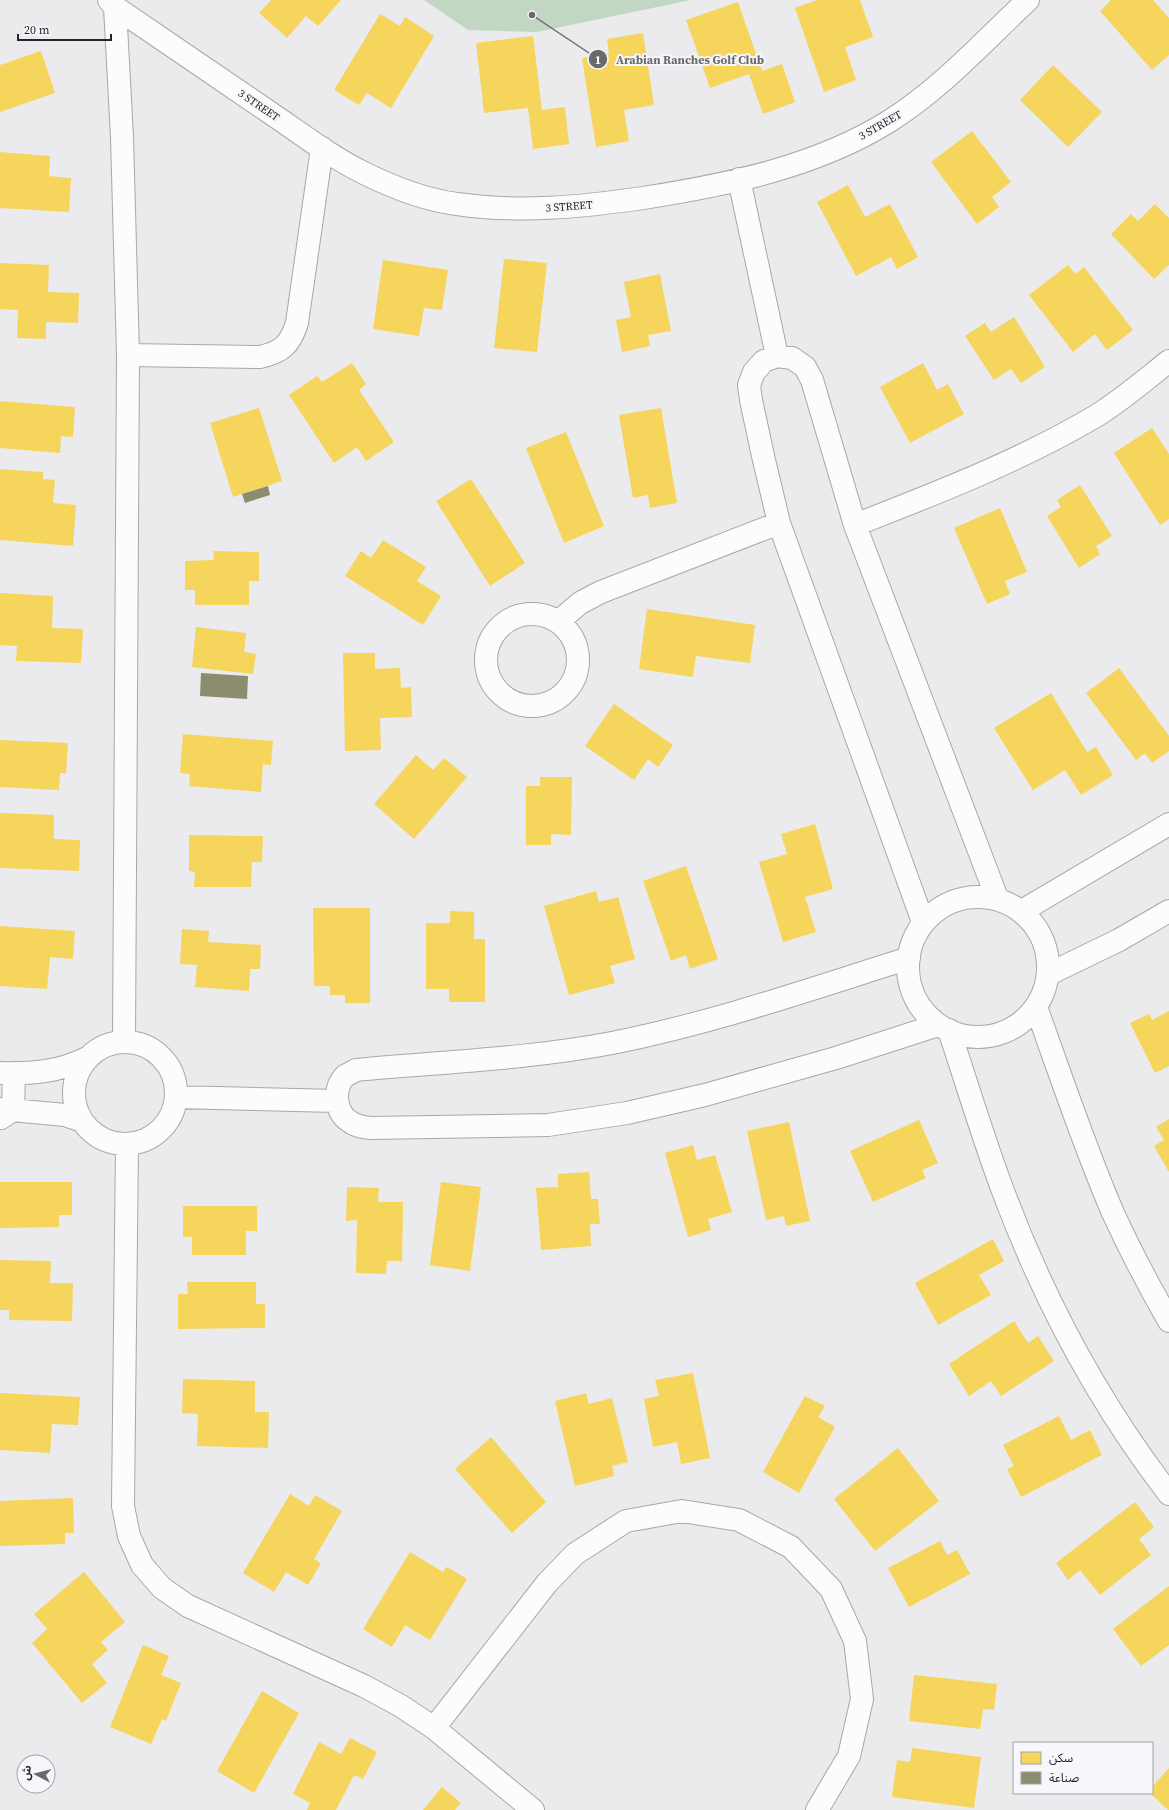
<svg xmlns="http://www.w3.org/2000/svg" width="1169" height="1810" viewBox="0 0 1169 1810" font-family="'Source Serif 4','Noto Sans Arabic',serif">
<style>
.green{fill:#c1d7c4}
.homes{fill:#f6d55c}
.industry{fill:#8c8c6e}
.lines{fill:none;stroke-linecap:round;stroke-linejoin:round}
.minor-casing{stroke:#a8a7aa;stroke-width:24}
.minor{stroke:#fcfcfc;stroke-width:22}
.labels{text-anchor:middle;stroke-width:4;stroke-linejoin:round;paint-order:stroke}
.street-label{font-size:11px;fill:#252527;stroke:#f7f7fb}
.leader{fill:none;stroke:#6a6a6c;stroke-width:1.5}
.callout-dot{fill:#6a6a6c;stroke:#f7f7fb;stroke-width:1.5}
.mark-label{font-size:12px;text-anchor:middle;font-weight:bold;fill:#fff}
.callout-label{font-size:12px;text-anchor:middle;font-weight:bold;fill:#6a6a6c;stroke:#f7f7fb;stroke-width:4;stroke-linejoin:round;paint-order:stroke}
</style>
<rect width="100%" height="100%" fill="#ebeaed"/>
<path class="green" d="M424,0H691L537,32L468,30Z"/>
<path class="homes" d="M271,0H341L318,26L306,16L287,38L259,13Z
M817,0H860L873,37L845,47L856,80L824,92L795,8Z
M1111,0H1153L1169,18V55L1152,70L1100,11Z
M738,2L762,71L782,64L795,102L763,114L749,74L710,88L686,20Z
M380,14L400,26L405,17L434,36L391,108L367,93L359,105L334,90Z
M643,33L654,105L624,110L629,141L596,147L582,58L609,53L607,39Z
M533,36L542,110L565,107L569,144L533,149L528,108L484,113L476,43Z
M41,51L55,93L0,112V65Z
M1053,65L1102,112L1068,147L1020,100Z
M972,131L1011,182L992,197L999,207L977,224L931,162Z
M0,152L50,156L49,176L71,178L69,212L0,208Z
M848,185L865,217L890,204L918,257L897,269L891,257L856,276L817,202Z
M1155,204L1169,218V265L1154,279L1111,234L1131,214L1138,221Z
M504,259L547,263L537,352L494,348Z
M383,260L448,270L442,310L424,308L419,336L373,329Z
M0,263L49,265L48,292L79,293L78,323L46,322V339L17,338L18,310L0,309Z
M1068,265L1075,274L1084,267L1133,330L1107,350L1095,334L1073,352L1029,295Z
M660,274L671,331L648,335L650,346L622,352L616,320L631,317L624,282Z
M1014,317L1045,367L1021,383L1011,369L994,380L965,336L985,323L991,332Z
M352,363L366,384L359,390L394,442L366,461L357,447L334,463L289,395L317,376L322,382Z
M923,363L937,390L948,384L964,414L910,443L880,387Z
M0,401L75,407L73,437L61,436L60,453L0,448Z
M259,408L282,481L233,497L210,423Z
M661,408L677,503L650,508L648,495L633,498L619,415Z
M1152,428L1169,454V519L1160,525L1114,453Z
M566,432L604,526L564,543L526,448Z
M0,469L43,472V479L55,480L53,503L76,505L73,546L0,540Z
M471,479L525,563L490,586L436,501Z
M1080,485L1112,536L1096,546L1100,554L1079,568L1047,516L1061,507L1057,500Z
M1000,508L1027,572L1005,581L1010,594L987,604L954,528Z
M383,540L426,567L417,581L441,596L423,625L345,576L361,551L371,558Z
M213,551L259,552V581H249V605H195V590H185V561L214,560Z
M0,593L53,596L52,628L83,629L81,663L16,661L17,646L0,645Z
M647,609L755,625L750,663L696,656L693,677L639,669Z
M196,627L246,633L244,652L256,654L253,674L192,667Z
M343,653H375V669L400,668L401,688L411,687L412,717L380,718L381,750L345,751Z
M1119,668L1169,736V751L1152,763L1145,753L1136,760L1086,693Z
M1051,693L1087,752L1096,747L1113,775L1081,795L1065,770L1033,790L994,728Z
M614,704L673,745L658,767L648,759L634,780L585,746Z
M183,734L273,741L271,765L263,764L261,792L189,786L190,774L180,773Z
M0,740L68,743L66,773H60L59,790L0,787Z
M416,755L433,770L444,758L467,777L414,839L374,804Z
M540,777H572L571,835L551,834V845H526V786H540Z
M0,813L54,815V839L80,840L79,871L0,868Z
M815,824L833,889L805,897L816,932L783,942L759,862L787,854L781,834Z
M189,835L263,836L262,862H252L251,887H194L195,872L189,871Z
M686,866L718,959L690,969L686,955L671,961L643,881Z
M596,891L599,902L618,897L635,959L610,966L615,983L569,995L544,906Z
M313,908H370V1003H345V995H330V986H314Z
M450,911L474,912V939H485V1002H449V989H426V923H450Z
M0,926L75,931L73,959L50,957L47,989L0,986Z
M182,929L209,931L208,942L261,945L260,969H250L249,991L195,987L197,965L180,964Z
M1169,1011V1066L1155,1073L1130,1023L1149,1014L1152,1020Z
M1169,1119V1172L1154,1146L1164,1140L1156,1127Z
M919,1120L938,1163L922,1170L926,1178L873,1202L850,1151Z
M789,1122L810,1221L786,1226L784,1216L766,1220L747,1131Z
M693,1145L697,1160L715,1155L732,1212L708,1219L711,1230L688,1237L665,1153Z
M589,1172L591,1199H598L600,1224H590L591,1246L541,1250L536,1188L558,1187V1174Z
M0,1182H72V1215H59V1227L0,1228Z
M441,1182L481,1187L470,1271L430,1265Z
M347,1187L379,1188L378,1202H403L402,1261H387L386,1274L356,1273L357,1220L346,1221Z
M183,1206H257V1231H246V1255H192V1237H183Z
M993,1239L1004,1261L979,1275L991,1295L938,1325L915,1283Z
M0,1260L51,1261L50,1283H73L72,1321L9,1320V1310H0Z
M187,1282H256V1304H265V1328L178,1329V1294H188Z
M1014,1321L1028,1343L1038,1336L1054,1361L1001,1396L991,1381L969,1396L949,1364Z
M693,1373L710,1458L681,1464L677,1442L653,1447L644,1399L659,1396L655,1380Z
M183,1379L255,1381V1412H269L268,1448L197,1446L198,1414L182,1413Z
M0,1393L80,1397L78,1425L52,1424L50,1453L0,1450Z
M586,1393L589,1404L612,1398L628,1462L612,1466L614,1476L575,1486L555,1401Z
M805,1396L825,1406L818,1417L835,1427L799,1493L763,1472Z
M1059,1416L1071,1440L1090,1430L1102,1455L1021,1497L1007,1469L1014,1466L1003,1445Z
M491,1437L546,1502L512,1533L455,1469Z
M898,1448L939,1501L875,1551L834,1499Z
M290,1494L309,1506L315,1495L342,1511L314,1559L321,1563L308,1585L286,1572L274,1592L243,1573Z
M73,1498L74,1533H65V1544L0,1546V1501Z
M1135,1502L1154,1527L1139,1539L1151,1555L1100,1595L1080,1570L1068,1580L1056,1563Z
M940,1541L947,1555L957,1550L970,1574L909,1607L888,1568Z
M410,1552L443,1572L447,1567L467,1579L430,1640L405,1625L392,1647L363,1629Z
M84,1572L125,1622L101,1642L108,1650L92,1664L107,1683L82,1703L32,1643L47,1629L34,1614Z
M1169,1586V1645L1141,1666L1113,1629Z
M143,1645L169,1656L161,1675L181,1683L166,1721L162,1719L151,1744L110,1727Z
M914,1675L997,1684L994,1710L983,1709L980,1729L909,1721Z
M262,1691L299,1713L254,1793L217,1771Z
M350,1738L377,1752L363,1779L354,1775L336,1810H307L310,1803L293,1794L319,1742L341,1754Z
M912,1748L981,1757L974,1808L892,1797L897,1760L910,1762Z
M1169,1768V1810H1168L1150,1793H1152V1787Z
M442,1787L461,1803L455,1810H423Z"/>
<path class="industry" d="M268,486L270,495L245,503L242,494Z
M201,673L248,676L247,699L200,696Z"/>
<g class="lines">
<g class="minor-casing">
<path id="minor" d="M109,0L115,7C166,42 218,77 269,112C300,133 331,157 364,173C392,187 426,200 457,204C519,213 582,207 643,198C727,185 815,167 888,122C941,89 983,42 1028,0
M115,7L122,137L128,355L124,1041
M739,179L777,356
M128,355L260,357C282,352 290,345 297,323L322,148
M855,525C937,493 1020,461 1096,416C1122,400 1145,380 1169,361
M486 660a46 46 0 1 1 92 0a46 46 0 1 1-92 0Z
M559,621L580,603L601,592L779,523
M908 967a70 70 0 1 1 140 0a70 70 0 1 1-140 0Z
M1022,911L1169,824
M923,922L779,523L763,456L751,400L749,385L754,372L764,361L777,356L792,358L805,367L812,380L855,525L997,898
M909,958C811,989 713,1023 612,1043C528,1059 441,1062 356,1070C353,1072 348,1074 345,1076C333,1088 335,1112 349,1121C355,1126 362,1127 370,1128L548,1125L627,1113L705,1095L836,1058L938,1025
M1049,974L1119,940L1169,911
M1036,1007C1061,1076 1084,1146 1113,1213C1130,1250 1149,1286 1169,1321
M949,1030C967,1084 983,1138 1003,1191C1043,1298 1099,1403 1169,1494
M74 1093a51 51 0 1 1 102 0a51 51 0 1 1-102 0Z
M0,1073C31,1074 59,1072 87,1058
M176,1097L337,1101
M0,1109L65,1115L82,1121
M1,1118L13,1110L14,1073
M127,1145L123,1506L129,1536L142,1565L162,1588L188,1606L364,1686L401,1706L434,1728L533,1810
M434,1728L547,1583L575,1554L626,1521L682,1511L739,1520L791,1547L831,1589L855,1641L862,1699L849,1756L817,1810"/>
</g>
<use href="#minor" class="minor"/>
</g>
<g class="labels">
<g class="street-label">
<text transform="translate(259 105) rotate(34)" y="4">3 STREET</text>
<text transform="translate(880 125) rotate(-30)" y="4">3 STREET</text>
<text transform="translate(569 206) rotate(-4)" y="4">3 STREET</text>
</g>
</g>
<path class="leader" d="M532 15L598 59"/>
<g class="callout-dot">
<circle cx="532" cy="15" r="4"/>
<circle cx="598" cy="59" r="10"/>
</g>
<g class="mark-label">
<text x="598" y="64">1</text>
</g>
<g class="callout-label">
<text x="690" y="64">Arabian Ranches Golf Club</text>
</g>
<rect x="1013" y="1742" width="140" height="52" fill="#f7f7fb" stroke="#a3a3a6"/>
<rect x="1021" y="1752" width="20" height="12" fill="#f6d55c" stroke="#a3a3a6"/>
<text x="1049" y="1762" font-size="12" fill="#252527">سكن</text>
<rect x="1021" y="1772" width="20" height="12" fill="#8c8c6e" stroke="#a3a3a6"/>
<text x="1049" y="1782" font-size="12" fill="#252527">صناعة</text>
<g transform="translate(36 1774) rotate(277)"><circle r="19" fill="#f7f7fb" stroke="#a3a3a6"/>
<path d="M0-3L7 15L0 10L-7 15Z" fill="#6a6a6c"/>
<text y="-6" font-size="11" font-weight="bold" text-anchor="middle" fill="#252527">ش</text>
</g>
<path d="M18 34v6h93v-6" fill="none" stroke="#252527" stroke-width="2"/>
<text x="24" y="34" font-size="12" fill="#252527" stroke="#f7f7fb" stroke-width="3" paint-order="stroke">20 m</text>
</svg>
